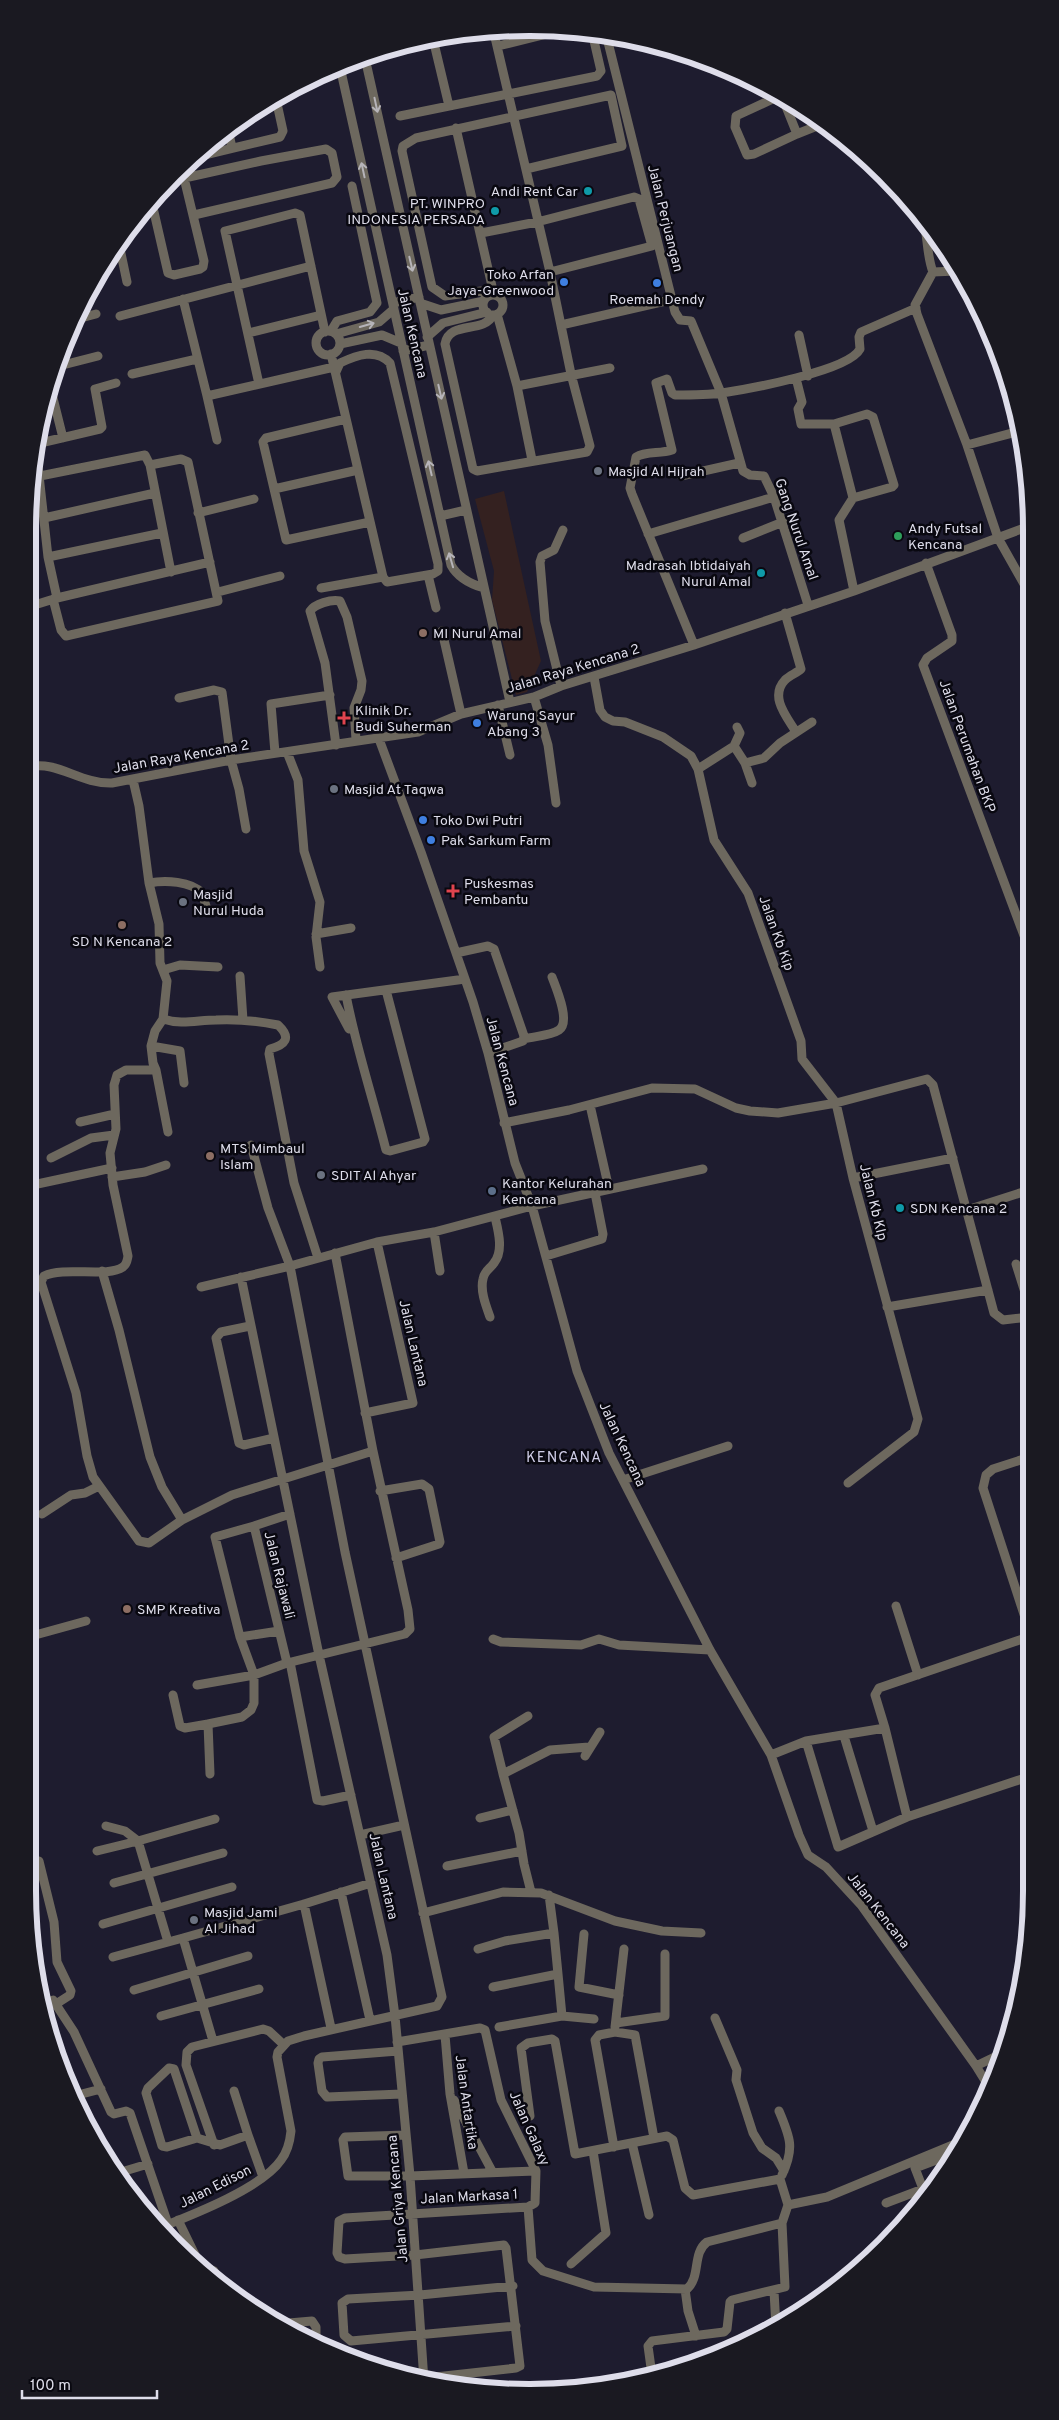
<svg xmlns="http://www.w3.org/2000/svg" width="1059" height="2420" viewBox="0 0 1059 2420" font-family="Overpass,sans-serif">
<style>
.commercial{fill:#342120}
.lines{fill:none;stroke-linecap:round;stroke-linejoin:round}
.minor{stroke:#6d685e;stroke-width:9}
.oneway{stroke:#b6b4b9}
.culture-dot{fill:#0f9aa8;stroke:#090810;stroke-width:2}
.shop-dot{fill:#3f7fe0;stroke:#090810;stroke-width:2}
.worship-dot{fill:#6b7280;stroke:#090810;stroke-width:2}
.leisure-dot{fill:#2e9e5b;stroke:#090810;stroke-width:2}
.education-dot{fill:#8d6e63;stroke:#090810;stroke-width:2}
.health-dot{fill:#e0444e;stroke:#090810;stroke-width:2}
.service-dot{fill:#5c6f8a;stroke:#090810;stroke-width:2}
.labels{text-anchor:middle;stroke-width:5;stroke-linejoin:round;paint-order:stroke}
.poi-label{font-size:14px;fill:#deddea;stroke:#090810;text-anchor:start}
.street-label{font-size:14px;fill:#deddea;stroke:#090810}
.neighbourhood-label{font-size:15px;letter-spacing:1px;fill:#cfcde7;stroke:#090810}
.rim{fill:none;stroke:#deddea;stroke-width:6}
</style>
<rect width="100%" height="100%" fill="#1e1c2f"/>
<path class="commercial" d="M504,491L541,661L527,692L516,695L492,600L494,571L475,499Z"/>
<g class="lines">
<path class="minor" d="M493,29L550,272L571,374L590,446L587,452L477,471L473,469L445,344C449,320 484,334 493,315
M606,34L675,312L680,320L691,321L721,393L743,471L750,475L764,476L774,497L808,605
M433,39L449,106
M498,46L559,31
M365,58L510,702
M340,67L451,565C458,578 470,584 484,588
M777,97L736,116L735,127L747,155L754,154L797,134
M783,99L797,134L822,124
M400,116L597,76L601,71L592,32
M456,128L494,295
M228,129L232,148
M196,157L280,137L283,131L276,99
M171,181L261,161L326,149L332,153L337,177L332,183L194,215
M151,199L168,273L174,275L200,269L203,267L204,261L184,178
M924,223C928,240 927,257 933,272L915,305L917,314L967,445L998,538L1028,591
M481,233L537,222L634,197L639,199L652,246L550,272
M119,244L127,282
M933,272L956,271
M483 305a10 10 0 1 1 20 0a10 10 0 1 1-20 0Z
M488,296L481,291L445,296L432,287L402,151L403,146L416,138L611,95L622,146L526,169
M183,299L207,396
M393,303L419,297
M420,303L441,310L484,301
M497,314L517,386L532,460
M120,316L311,266
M77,319L96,314
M561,325L670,300
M331,331L337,321L370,312L377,303L352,186
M316 343a12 12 0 1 1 24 0a12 12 0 1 1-24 0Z
M248,333L321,315
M336,334L379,322L394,309
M799,335L808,376
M427,337L443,323L487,312
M340,344L382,335L401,343
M403,351L429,345
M55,367L98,356
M336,372L340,363C357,355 376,348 390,363L438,564V571L433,574L387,582L383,577
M132,374L197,359
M796,378L802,402L798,409L801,424H834L867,414L873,417L894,485L892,487L853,498
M259,384L225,231L295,213L300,215L325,332
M517,386L610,368
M52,394L63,438
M346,419L266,438L263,442L286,540L370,522
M834,424L853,498L839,520L854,591
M217,440L207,396L334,367
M36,444L100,429L102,427L95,389L116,383
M967,445L1020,431
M36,448L48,557L57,598
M40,476L145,455L150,465L171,572
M681,476L739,463
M274,489L358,470
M198,513L254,499
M440,516L466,510
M44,518L155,493
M648,534L774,497
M743,538L783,522
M48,557L162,533
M926,563L952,635V641L927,658L923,665L1029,949
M428,575L436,608
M321,588L383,577L331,354
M218,592L280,576
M53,599L61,630L66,636L218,601L188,462L181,459L150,465
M28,607L57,598L210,562
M785,613L801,669C797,673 790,675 785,680C769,697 787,717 796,732
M442,631L461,714
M694,645L632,494L630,488L636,457C646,451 660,454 672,450L656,383L667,379L672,393L675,395C690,395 707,395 722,393C748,389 849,371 860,349L859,337L861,332L916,308
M594,677L600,710L605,717L613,721L625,722L663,737L691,756L698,769L714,840L748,893L801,1041L802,1059L836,1103L853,1178L918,1419L914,1432L848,1483
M561,686L545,621L540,562L542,556L554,550L563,530
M534,697L548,745L556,803
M179,698L214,690L222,692L231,760L239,789L246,829
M498,705L510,755
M379,739L421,852L473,1002L488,1053L515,1163L532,1206L577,1371L609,1453L710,1650L771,1755L799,1835L808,1855L826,1867L861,1905L976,2066L989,2087
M336,745L325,663L310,611C315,604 331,599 340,601L347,617L362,681L361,690L354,708L356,740
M734,746L745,763L752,783
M287,752L298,780L304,851L320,902L316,937L320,967
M275,753L271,704L330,695
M745,763L764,758L780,743L812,722
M28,767C58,760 79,784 112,783L231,760L418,732L461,714L534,697L561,686L694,645L854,591L1027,527
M698,769L734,746L740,733L737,727
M133,780L139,806L149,883L159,924L160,963L167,981L163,1019L155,1031L151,1046L153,1063L156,1070H126L117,1075L114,1085L116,1129L110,1153L113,1185L128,1256C127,1261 127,1264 123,1267C107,1278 65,1266 44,1276L41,1282L76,1393L87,1456L93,1477L139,1541L149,1543L182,1520L232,1495L373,1451L335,1253
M149,883C165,880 191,881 202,893L206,906
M316,934L351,928
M456,953L488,946L494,949L524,1036L523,1041L488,1053
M163,970L180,965L218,967
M240,976L243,1020
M346,995C356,1048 373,1098 386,1150L390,1151L423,1142L425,1139L386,990
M163,1019C181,1025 198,1020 216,1020C237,1019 258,1021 278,1025C292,1038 285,1045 270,1049L269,1054L294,1183L318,1258
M349,1029L332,997L465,979
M524,1039C535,1036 550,1036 559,1030C571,1022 556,988 552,977
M151,1046L180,1051L184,1083
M156,1070L168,1132
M590,1105L609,1189
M80,1122L115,1114
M504,1123L569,1110L652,1088L695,1089L736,1108L750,1111L778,1113L836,1103L927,1079L933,1085L994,1313L1003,1320L1030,1317
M51,1158L91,1138L114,1135
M112,1177L145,1172L166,1165
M853,1178L953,1158
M28,1186L112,1168
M967,1210L1023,1192
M434,1232L440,1271
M546,1256L602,1239L603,1234L595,1193
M1016,1264L1029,1305
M102,1271L119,1330L150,1457L162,1487L182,1520
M241,1277L319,1655L387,1955L395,2016L410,2176L424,2381
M201,1287L290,1266L377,1242L434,1232L532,1206L703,1169
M887,1307L988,1290
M490,1317C486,1306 480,1291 483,1279C484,1271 490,1269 494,1263C504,1251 498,1230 495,1217
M250,1326L221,1332L216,1338L239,1443L244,1445L274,1438
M365,1413L413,1403L377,1242
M623,1480L728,1446
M380,1491L422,1484L429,1489L440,1542L439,1544L396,1558
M42,1514L71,1495L85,1493L99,1486
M254,1526L290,1514
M896,1606L918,1675
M28,1637L86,1621
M240,1637L279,1631
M493,1639L501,1642L581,1645L599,1639L619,1645L710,1650
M290,1662L317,1800L323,1801L351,1795
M197,1685L254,1675L287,1663L405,1634L410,1629L408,1610L373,1451
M173,1695L180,1726L185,1728L208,1724
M885,1728L907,1817
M844,1736L873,1831
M806,1741L838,1847L907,1817L1031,1776
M28,1752V1735
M771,1755L806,1741L885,1728L875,1695L879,1688L1031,1636L983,1488L986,1475L993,1469L1030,1457
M585,1756L600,1732
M210,1774L208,1724L242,1717L251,1710L254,1703V1675L240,1637L215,1537L254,1526L287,1663
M503,1774L494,1737L528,1716
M480,1818L513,1810
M106,1826L125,1831L138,1841
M360,1835L404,1825
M97,1851L138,1841
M39,1861L54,1922L57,1962L71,1991L70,1995L56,2004
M447,1866L522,1851
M114,1883L223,1853
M341,1892L370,2020
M531,1892L524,1864L519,1833L503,1774L550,1750L589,1747
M304,1904L331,2028
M423,1913L503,1892L541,1893L615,1921L662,1931L701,1933
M103,1924L232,1887
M584,1934L579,1987L619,1995
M183,1938L304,1904L371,1883
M168,1942L138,1841L215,1819
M478,1949L505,1941L554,1933L549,1895
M113,1957L183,1938L213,2041
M493,1987L558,1974L554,1933
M134,1990L248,1956
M42,2005L53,2000L74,2032L111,2112L114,2114L126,2111L130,2113L168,2224
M161,2016L259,1989
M562,2016L594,2019
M715,2018L737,2070L736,2080L753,2133L762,2148L776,2158L784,2171
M616,2023L665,2016V1954
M499,2027L562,2016L558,1974
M615,2027L624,1949
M445,2035L450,2094L464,2173
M397,2042L480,2028L485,2030L501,2100L536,2171L535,2203L528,2207L345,2218L339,2221L337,2253L339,2257L345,2259L415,2255L504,2245L506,2248L520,2366L516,2368L417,2379
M398,2051L322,2057L319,2059L318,2063L322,2091L327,2097L402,2094
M976,2066L1005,2052
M234,2091L248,2135
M74,2096L101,2089
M454,2100L492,2171
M779,2111C790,2137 795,2148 782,2175
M530,2116L521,2048L528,2043L552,2039L555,2041L575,2154L667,2136L673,2140L685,2188L693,2195L780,2179L788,2205L782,2223L785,2287L732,2300L730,2302L727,2329L724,2332L652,2341L648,2346L652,2375
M406,2135L345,2137L343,2140L348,2176H410L536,2171
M197,2138L174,2069L169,2068L148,2088L146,2093L162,2146L167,2147L197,2138L220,2145L248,2135L263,2177
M632,2143L649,2215
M214,2145L186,2065L187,2052L192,2047L263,2029L269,2031L284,2045
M614,2147L595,2040L599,2035L615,2032L635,2035L654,2138
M118,2173L148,2164
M925,2194L915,2168L955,2153
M886,2203L923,2189
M788,2205L827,2197L965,2140
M528,2207L532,2260L543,2271L594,2287L687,2289C701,2277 692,2253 707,2242L782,2223
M178,2220L198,2261L201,2266L214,2271L223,2288
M159,2228C192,2215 262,2188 281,2160C288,2151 290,2141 291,2131L277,2057L278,2052L288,2041L304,2036L437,2006L442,1997L345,1552L290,1266L268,1208L251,1145
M571,2264L606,2233L593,2151
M513,2286L420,2295L348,2299L342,2303L344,2335L351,2341L516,2326
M685,2289L688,2311L696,2336
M774,2291L776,2327
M277,2324L312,2321L316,2327V2342"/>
</g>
<defs><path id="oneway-shaft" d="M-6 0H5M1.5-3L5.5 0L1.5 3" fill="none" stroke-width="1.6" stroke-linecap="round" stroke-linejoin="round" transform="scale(1.25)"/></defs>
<g class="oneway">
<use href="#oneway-shaft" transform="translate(376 105) rotate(78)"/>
<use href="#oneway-shaft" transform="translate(363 170) rotate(-102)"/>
<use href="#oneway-shaft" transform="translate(411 264) rotate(77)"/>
<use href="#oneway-shaft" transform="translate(367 325) rotate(-16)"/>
<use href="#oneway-shaft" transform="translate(440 392) rotate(77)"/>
<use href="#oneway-shaft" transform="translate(430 468) rotate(-103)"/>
<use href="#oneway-shaft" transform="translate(451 560) rotate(-106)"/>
</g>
<g class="culture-dot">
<circle cx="588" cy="191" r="5"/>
<circle cx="495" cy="211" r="5"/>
<circle cx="761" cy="573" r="5"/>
<circle cx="900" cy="1208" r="5"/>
</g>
<g class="shop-dot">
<circle cx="564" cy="282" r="5"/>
<circle cx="657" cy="283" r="5"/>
<circle cx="477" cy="723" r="5"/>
<circle cx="423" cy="820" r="5"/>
<circle cx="431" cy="840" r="5"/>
</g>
<g class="worship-dot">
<circle cx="598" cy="471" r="5"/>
<circle cx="334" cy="789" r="5"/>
<circle cx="183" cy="902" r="5"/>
<circle cx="321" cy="1175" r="5"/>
<circle cx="194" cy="1920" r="5"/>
</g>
<circle class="leisure-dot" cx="898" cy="536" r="5"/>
<g class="education-dot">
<circle cx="423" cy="633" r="5"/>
<circle cx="122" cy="925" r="5"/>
<circle cx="210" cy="1156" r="5"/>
<circle cx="127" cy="1609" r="5"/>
</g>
<g class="health-dot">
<path d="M341.5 710.5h5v5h5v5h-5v5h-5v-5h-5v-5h5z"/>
<path d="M450.5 883.5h5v5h5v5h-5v5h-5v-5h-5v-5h5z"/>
</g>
<circle class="service-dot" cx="492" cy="1191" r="5"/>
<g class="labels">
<g class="poi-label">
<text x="578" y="196" text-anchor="end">Andi Rent Car</text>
<text x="485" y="208" text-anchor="end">PT. WINPRO<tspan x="485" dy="16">INDONESIA PERSADA</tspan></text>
<text x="554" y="279" text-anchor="end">Toko Arfan<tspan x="554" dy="16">Jaya-Greenwood</tspan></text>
<text x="657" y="304" text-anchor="middle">Roemah Dendy</text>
<text x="608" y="476">Masjid Al Hijrah</text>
<text x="908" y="533">Andy Futsal<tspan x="908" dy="16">Kencana</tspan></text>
<text x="751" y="570" text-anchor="end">Madrasah Ibtidaiyah<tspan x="751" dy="16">Nurul Amal</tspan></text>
<text x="433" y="638">MI Nurul Amal</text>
<text x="355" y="715">Klinik Dr.<tspan x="355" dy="16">Budi Suherman</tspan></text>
<text x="487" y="720">Warung Sayur<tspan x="487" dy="16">Abang 3</tspan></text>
<text x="344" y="794">Masjid At Taqwa</text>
<text x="433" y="825">Toko Dwi Putri</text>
<text x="441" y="845">Pak Sarkum Farm</text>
<text x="464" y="888">Puskesmas<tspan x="464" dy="16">Pembantu</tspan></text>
<text x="193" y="899">Masjid<tspan x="193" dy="16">Nurul Huda</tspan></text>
<text x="122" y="946" text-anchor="middle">SD N Kencana 2</text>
<text x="220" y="1153">MTS Mimbaul<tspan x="220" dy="16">Islam</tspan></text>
<text x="331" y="1180">SDIT Al Ahyar</text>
<text x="502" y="1188">Kantor Kelurahan<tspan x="502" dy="16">Kencana</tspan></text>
<text x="910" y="1213">SDN Kencana 2</text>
<text x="137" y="1614">SMP Kreativa</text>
<text x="204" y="1917">Masjid Jami<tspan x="204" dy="16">Al Jihad</tspan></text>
</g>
<g class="street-label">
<text transform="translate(666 218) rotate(76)" y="5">Jalan Perjuangan</text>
<text transform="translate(413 333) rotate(77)" y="5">Jalan Kencana</text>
<text transform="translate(797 529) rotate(71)" y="5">Gang Nurul Amal</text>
<text transform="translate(573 668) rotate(-17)" y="5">Jalan Raya Kencana 2</text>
<text transform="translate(968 746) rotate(70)" y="5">Jalan Perumahan BKP</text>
<text transform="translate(181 756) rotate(-10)" y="5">Jalan Raya Kencana 2</text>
<text transform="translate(777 933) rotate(70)" y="5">Jalan Kb Kip</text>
<text transform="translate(503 1061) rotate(75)" y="5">Jalan Kencana</text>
<text transform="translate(874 1202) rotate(76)" y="5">Jalan Kb Klp</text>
<text transform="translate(414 1343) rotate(77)" y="5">Jalan Lantana</text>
<text transform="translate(623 1444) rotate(65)" y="5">Jalan Kencana</text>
<text transform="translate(280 1575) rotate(76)" y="5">Jalan Rajawali</text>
<text transform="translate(384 1876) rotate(77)" y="5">Jalan Lantana</text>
<text transform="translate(879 1910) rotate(52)" y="5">Jalan Kencana</text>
<text transform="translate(467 2102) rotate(82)" y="5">Jalan Antartika</text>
<text transform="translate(530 2128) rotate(66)" y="5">Jalan Galaxy</text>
<text transform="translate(215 2186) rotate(-27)" y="5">Jalan Edison</text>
<text transform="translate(469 2196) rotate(-3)" y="5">Jalan Markasa 1</text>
<text transform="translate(397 2199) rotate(-95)" y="5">Jalan Griya Kencana</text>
</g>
<g class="neighbourhood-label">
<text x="564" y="1462">KENCANA</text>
</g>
</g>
<path d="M0 0H1059V2420H0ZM529 36H530A493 493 0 0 1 1023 529V1891A493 493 0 0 1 530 2384H529A493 493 0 0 1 36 1891V529A493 493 0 0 1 529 36Z" fill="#1a1921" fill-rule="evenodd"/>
<path class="rim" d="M529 36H530A493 493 0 0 1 1023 529V1891A493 493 0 0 1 530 2384H529A493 493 0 0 1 36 1891V529A493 493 0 0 1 529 36Z"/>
<path d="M22 2390v8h135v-8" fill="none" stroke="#deddea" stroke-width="2.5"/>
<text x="30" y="2390" font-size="15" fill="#deddea" stroke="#090810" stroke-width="4" paint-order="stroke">100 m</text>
</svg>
